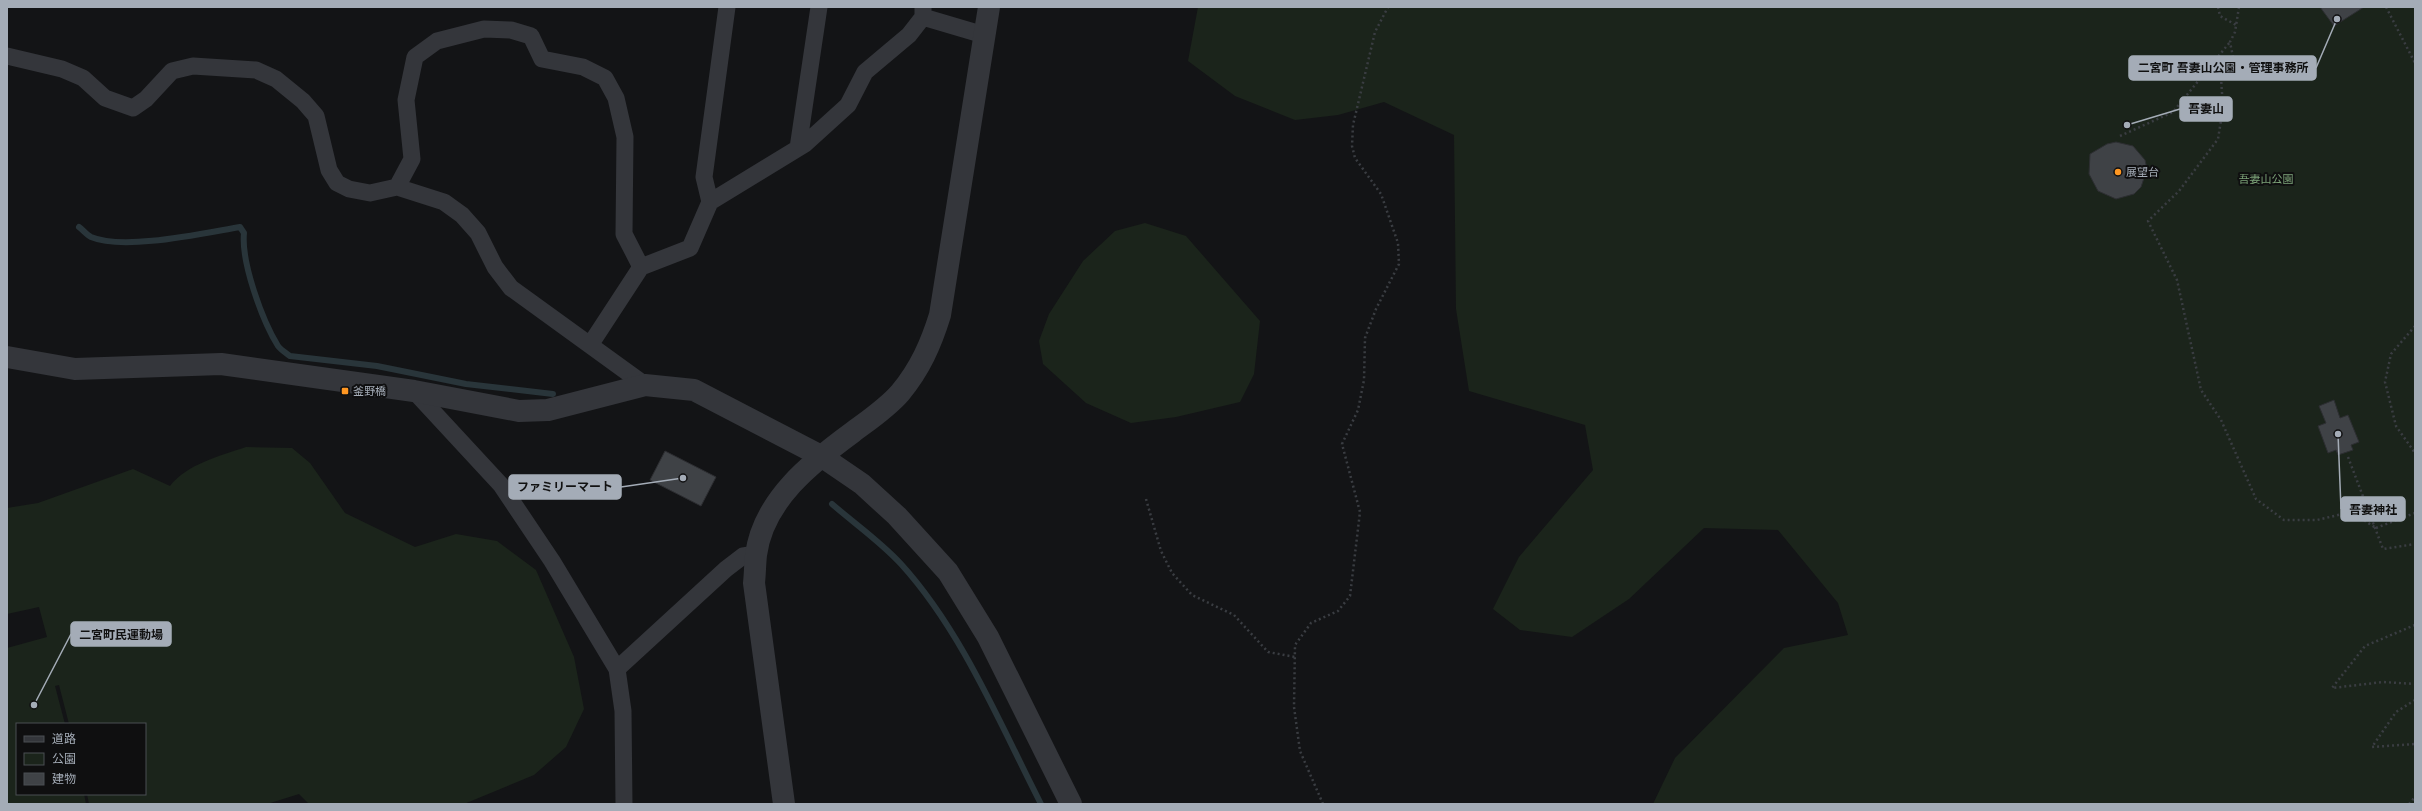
<svg xmlns="http://www.w3.org/2000/svg" width="2422" height="811" viewBox="0 0 2422 811" font-family="'Varela Round','Noto Sans JP',sans-serif">
<style>
.green{fill:#1b241b}
.lines{fill:none;stroke-linecap:round;stroke-linejoin:round}
.stream{stroke:#29353a;stroke-width:6}
.building{fill:#3f4246;stroke:#2d2e32}
.path{stroke:#3a3d42;stroke-width:2.5;stroke-dasharray:2 3;stroke-linecap:butt}
.minor{stroke:#34363b;stroke-width:17}
.tertiary{stroke:#34363b;stroke-width:22}
.poi-dot{fill:#ff9722;stroke:#0f0f10;stroke-width:1.5}
.labels{text-anchor:middle;stroke-width:4;stroke-linejoin:round;paint-order:stroke}
.poi-label{font-size:11px;fill:#a4acb7;stroke:#0f0f10;text-anchor:start}
.park-label{font-size:11px;fill:#7da479;stroke:#0f0f10}
.leader{fill:none;stroke:#a4acb7;stroke-width:1.5}
.callout-dot{fill:#a4acb7;stroke:#0f0f10;stroke-width:1.5}
.callout{fill:#a4acb7;stroke:#a4acb7;stroke-width:1.5}
.callout-label{font-size:12px;text-anchor:middle;font-weight:bold;fill:#111}
</style>
<rect width="100%" height="100%" fill="#131416"/>
<path class="green" d="M1198,7H2415V804H1653L1675,758L1784,648L1848,635L1838,603L1778,530L1704,528L1629,599L1572,637L1520,630L1493,609L1519,557L1593,470L1585,425L1469,391L1456,309L1454,135L1384,102L1338,115L1295,120L1235,96L1188,61Z
M1145,223L1186,236L1260,321L1254,374L1240,402L1176,417L1131,423L1086,403L1043,364L1039,341L1049,314L1083,261L1115,231Z
M246,447L292,448L310,463L345,513L415,547L456,534L497,541L536,570L574,657L584,709L566,747L534,775L464,804H309L299,794L267,804H89L87,794H145V724H69L59,685L55,686L65,724H17V794H84L86,804H7V648L47,637L39,607L7,614V508L38,503L133,469L170,486C187,464 220,456 246,447Z"/>
<g class="lines">
<path class="stream" d="M79,227C83,230 87,235 91,237C124,251 204,233 240,227L244,233C241,262 262,320 278,346C281,350 286,353 290,356L377,366L466,384L553,394
M832,504C855,524 881,542 901,564C962,631 1000,724 1041,804"/>
</g>
<path class="building" d="M2320,7H2364L2334,26Z
M2116,142L2133,146L2145,160L2147,169L2141,187L2134,194L2116,199L2098,191L2089,174L2090,154L2107,144Z
M2334,400L2340,418L2348,415L2359,442L2351,445L2353,450L2338,455L2336,450L2328,453L2318,426L2326,423L2319,406Z
M665,451L716,477L701,506L650,480Z"/>
<g class="lines">
<path class="path" d="M2218,7L2220,16L2236,25
M2239,7L2235,32L2230,42L2233,57L2221,78L2223,108L2218,139L2179,191L2148,221L2177,280L2201,390L2221,420L2256,499L2284,520H2317L2351,512L2376,528
M2386,7L2415,63
M2120,136L2173,112L2230,42
M2415,326L2391,354L2385,382L2396,426L2415,453
M2348,457L2383,549L2415,544
M1146,499L1161,551L1172,573L1192,595L1234,615L1268,652L1295,657
M2376,528L2415,513
M2415,625L2365,646L2332,688L2383,682L2415,684
M2415,700L2396,712L2372,747L2415,744
M1323,804L1300,751L1294,707L1295,645L1311,623L1338,611L1350,596L1360,512L1342,444L1358,410L1364,380L1365,338L1376,309L1399,264L1398,243L1381,194L1355,158L1352,146L1353,125L1375,32L1388,7
M2409,804L2415,797"/>
<path class="minor" d="M923,17L984,35
M7,56L62,69L83,78L105,98L133,108L146,99L172,71L193,66L256,70L276,79L303,101L316,116L329,170L337,183L349,189L370,193L397,187L444,202L462,215L478,233L495,267L511,288L645,385
M798,148L819,7
M397,187L412,159L406,100L415,57L437,41L484,29L511,30L531,36L542,59L583,67L605,78L616,98L625,137L624,234L641,267
M710,202L805,144L848,105L865,72L909,35L923,17V7
M590,345L641,267L690,248L710,202L704,177L727,7
M414,391L501,485L552,561L617,669L623,711L624,804
M617,669L726,569L743,556L756,554"/>
<path class="tertiary" d="M7,357L75,369L221,364L414,391L519,411L548,410L645,385L694,390L821,456L862,484L897,516L948,572L988,637L1071,804
M784,804L754,583C755,574 755,564 756,555C763,500 812,462 853,432C869,420 887,408 900,393C920,369 931,344 940,315L989,7"/>
</g>
<g class="poi-dot">
<circle cx="2118" cy="172" r="4"/>
<rect x="341" y="387" width="8" height="8" rx="2"/>
</g>
<g class="labels">
<g class="poi-label">
<text x="2126" y="176">展望台</text>
<text x="353" y="395">釜野橋</text>
</g>
<g class="park-label">
<text x="2266" y="183">吾妻山公園</text>
</g>
</g>
<path class="leader" d="M2337 19L2316 68M2127 125L2180 109M683 478L621 487M2338 434L2341 509M34 705L71 634"/>
<g class="callout-dot">
<circle cx="2337" cy="19" r="4"/>
<circle cx="2127" cy="125" r="4"/>
<circle cx="683" cy="478" r="4"/>
<circle cx="2338" cy="434" r="4"/>
<circle cx="34" cy="705" r="4"/>
</g>
<g class="callout">
<rect x="2129" y="56" width="187" height="24" rx="4"/>
<rect x="2180" y="97" width="52" height="24" rx="4"/>
<rect x="509" y="475" width="112" height="24" rx="4"/>
<rect x="2341" y="497" width="64" height="24" rx="4"/>
<rect x="71" y="622" width="100" height="24" rx="4"/>
</g>
<g class="callout-label">
<text x="2223" y="72">二宮町 吾妻山公園・管理事務所</text>
<text x="2206" y="113">吾妻山</text>
<text x="565" y="491">ファミリーマート</text>
<text x="2373" y="514">吾妻神社</text>
<text x="121" y="639">二宮町民運動場</text>
</g>
<rect width="2422" height="811" fill="none" stroke="#a4acb7" stroke-width="16"/>
<rect x="16" y="723" width="130" height="72" fill="#0f0f10" stroke="#4b4e53"/>
<rect x="24" y="736" width="20" height="6" fill="#34363b" stroke="#4b4e53"/>
<text x="52" y="743" font-size="12" fill="#a4acb7">道路</text>
<rect x="24" y="753" width="20" height="12" fill="#1b241b" stroke="#4b4e53"/>
<text x="52" y="763" font-size="12" fill="#a4acb7">公園</text>
<rect x="24" y="773" width="20" height="12" fill="#3f4246" stroke="#4b4e53"/>
<text x="52" y="783" font-size="12" fill="#a4acb7">建物</text>
</svg>
